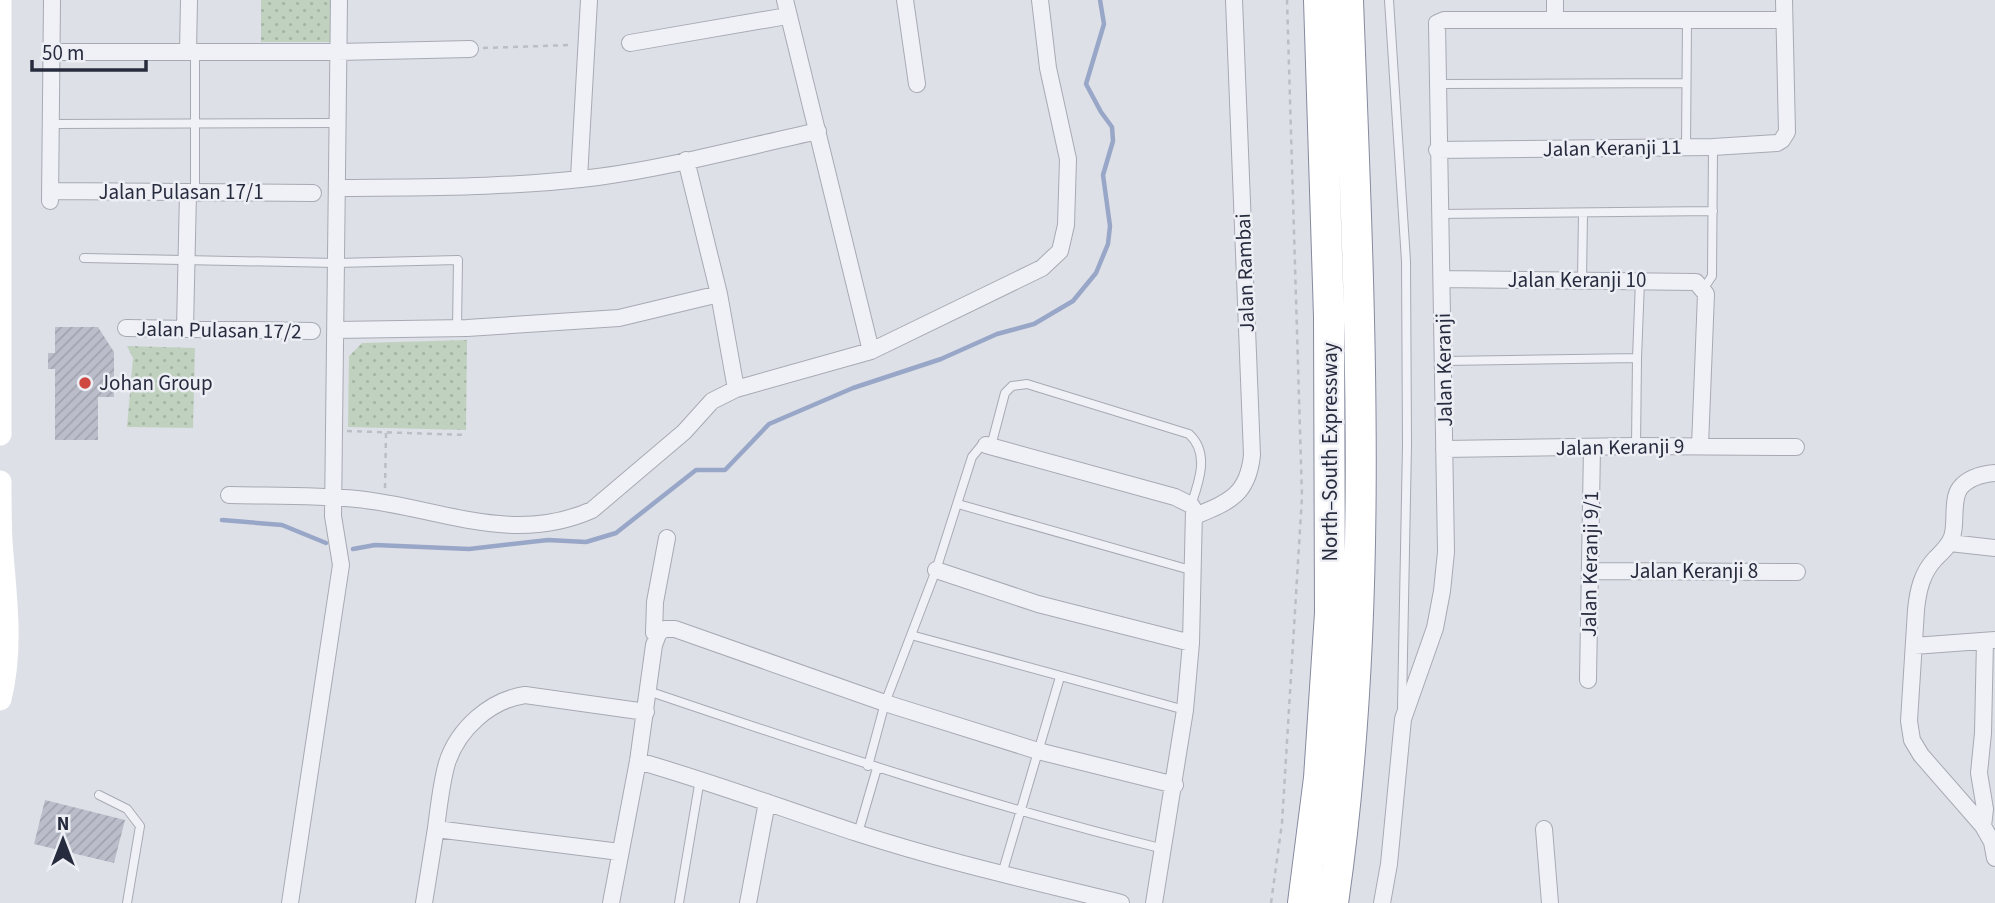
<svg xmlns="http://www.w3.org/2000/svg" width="1995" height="903" viewBox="0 0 1995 903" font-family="'Source Sans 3',sans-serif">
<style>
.park{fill:url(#park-dots)}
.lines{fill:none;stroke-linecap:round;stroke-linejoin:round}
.stream{stroke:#98a6c8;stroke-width:4.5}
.building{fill:url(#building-hatch)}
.service-casing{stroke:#a7aab4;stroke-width:10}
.minor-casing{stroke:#a7aab4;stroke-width:18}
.motorway-casing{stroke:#858a9e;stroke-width:32}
.path{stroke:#bcbec6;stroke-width:2.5;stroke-dasharray:5 5;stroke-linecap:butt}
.service{stroke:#f0f1f6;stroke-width:8}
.minor{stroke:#f0f1f6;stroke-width:16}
.secondary{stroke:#fff;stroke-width:23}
.motorway{stroke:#fff;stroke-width:30}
.poi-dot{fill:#ce4741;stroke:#edeff5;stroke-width:2.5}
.labels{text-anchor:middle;stroke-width:5;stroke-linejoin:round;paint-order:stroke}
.street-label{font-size:21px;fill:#272b3e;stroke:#edeff5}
.poi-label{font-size:21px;fill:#272b3e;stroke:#edeff5;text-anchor:start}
</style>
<defs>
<pattern id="park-dots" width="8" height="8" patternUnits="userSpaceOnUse" patternTransform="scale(1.75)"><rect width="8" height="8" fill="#c0d1bf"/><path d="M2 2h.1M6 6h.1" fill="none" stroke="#a5b4a5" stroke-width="1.8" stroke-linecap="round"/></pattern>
<pattern id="building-hatch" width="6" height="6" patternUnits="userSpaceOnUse" patternTransform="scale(1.75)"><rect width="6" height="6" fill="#bbbeca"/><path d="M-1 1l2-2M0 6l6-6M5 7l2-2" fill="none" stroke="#a1a3af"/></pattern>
</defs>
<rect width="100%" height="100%" fill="#dee0e7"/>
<path class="park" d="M261,0H332V42H261Z
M467,340L466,430L348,427L349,356L362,343Z
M127,346L195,348L193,428L127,427L133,358Z"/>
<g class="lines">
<path class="stream" d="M222,520L282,525L326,543
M353,549L375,545L469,549L548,540L586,542L616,533L696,470H725L769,424L853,388L941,359L997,334L1034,324L1073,301L1096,273L1108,244L1110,226L1103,175L1113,141L1112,127L1101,112L1086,84L1104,24L1100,0"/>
</g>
<path class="building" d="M55,327H98L114,352V397H98V440H55V369H48V353H55Z
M45,800L125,820L114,863L34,844Z"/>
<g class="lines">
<g class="service-casing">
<path id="service" d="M1389,0L1406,261L1407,445L1402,707
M1436,84L1686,83
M51,124L337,123
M1686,148L1687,20
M195,192V52
M1440,214L1713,211
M84,258L336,263L458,260L457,328
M1582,279L1583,213
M1704,288L1712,276L1713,147
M1444,361L1637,358L1640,281
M991,446L1005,393L1012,386L1027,384L1189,434C1210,453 1199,482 1191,505
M1636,446L1637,358
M958,504L1194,571
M911,635L1185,710
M648,691C819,749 989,806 1164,849
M868,766L885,703L936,570L972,457L981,446L986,445
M99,795L127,809L140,826L127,903
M858,833L877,768
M1002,874L1060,677
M679,903L700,779"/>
</g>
<g class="minor-casing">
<path id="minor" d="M785,0L871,351
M905,0L917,84
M1555,0V20
M630,43L787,16
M51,52H338L470,49
M188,52L189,0
M1437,150L1713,147L1777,143L1782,140L1787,132L1784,0
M686,160L719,294L736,389
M579,178L589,0
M337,188C424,187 511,188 598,177C672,167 745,147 818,131
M50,191L313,193
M50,201L52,0
M1442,279L1696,282L1706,294L1700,446
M126,328L312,331
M185,329L188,192
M335,330L467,328L619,318L719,294
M986,445L1175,497L1191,505L1194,510L1191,643L1185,710L1154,903
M1444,449L1636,446L1796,447
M1995,473C1983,474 1968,478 1960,488C1951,500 1957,523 1952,537C1949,546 1942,552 1935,559C1922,573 1918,590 1916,610L1909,721L1912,740L1921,755L1983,826L1992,842L1995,858
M229,495C271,496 314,495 357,499C437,507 511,546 592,510L684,432L712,401L736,389L871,351L1042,268L1060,251L1066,225L1068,159L1048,68L1040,0
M1195,516C1229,502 1248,495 1252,455L1234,0
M1950,543L1995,548
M936,570L1038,604L1191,643
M1590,571L1797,572
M659,632L654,633L655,602L667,538
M1914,646L1995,640
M1588,680L1592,447
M638,761C712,782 784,809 857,833C943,861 1032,881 1121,903
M1983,826L1985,809L1979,773L1983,733L1985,641
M436,829L620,852
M1544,829L1550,903
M290,903L341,565L333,516L339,0
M424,903C428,878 432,853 436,828C439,806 441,784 447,763C458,729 490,700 525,695L646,712
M611,903L638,761L654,645L659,632L665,629H675L885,703L1038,751L1175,785
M748,903L767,802
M1382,903L1389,864L1403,719L1435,628L1442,591L1446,552L1437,23L1444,20H1784"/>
</g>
<g class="motorway-casing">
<path id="motorway" d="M1303,903L1319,778L1330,613L1329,317L1319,0
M1333,903C1376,606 1359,299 1348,0"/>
</g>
<path class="path" d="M483,48L571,45
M347,431L466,435
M385,488L386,432
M1271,903L1282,823L1302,497L1287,0"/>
<use href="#service" class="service"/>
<use href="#minor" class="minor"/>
<path class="secondary" d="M0,434V0
M0,482C0,502 0,522 1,542C5,595 13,647 0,699"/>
<use href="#motorway" class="motorway"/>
</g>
<circle class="poi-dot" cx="85" cy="383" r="7"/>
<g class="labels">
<g class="street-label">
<text transform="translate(1612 148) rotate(-1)" y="7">Jalan Keranji 11</text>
<text x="181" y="199">Jalan Pulasan 17/1</text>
<text transform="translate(1245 273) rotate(-92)" y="7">Jalan Rambai</text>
<text x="1577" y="287">Jalan Keranji 10</text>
<text transform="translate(219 330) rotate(1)" y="7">Jalan Pulasan 17/2</text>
<text transform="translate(1444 370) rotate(-91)" y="7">Jalan Keranji</text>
<text transform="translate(1620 447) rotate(-1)" y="7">Jalan Keranji 9</text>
<text transform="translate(1330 452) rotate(-90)" y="7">North–South Expressway</text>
<text transform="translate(1590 564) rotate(-89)" y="7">Jalan Keranji 9/1</text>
<text x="1694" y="578">Jalan Keranji 8</text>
</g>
<g class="poi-label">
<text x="99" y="390">Johan Group</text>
</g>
</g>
<g transform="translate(63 840)" stroke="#edeff5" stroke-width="5" paint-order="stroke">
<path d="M0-5L12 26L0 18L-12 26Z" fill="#272b3e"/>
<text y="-10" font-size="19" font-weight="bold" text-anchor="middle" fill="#272b3e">N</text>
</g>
<path d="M32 60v10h114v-10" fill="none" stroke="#272b3e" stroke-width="3.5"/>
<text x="42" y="60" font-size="21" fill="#272b3e" stroke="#edeff5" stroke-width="5" paint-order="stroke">50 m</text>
</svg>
